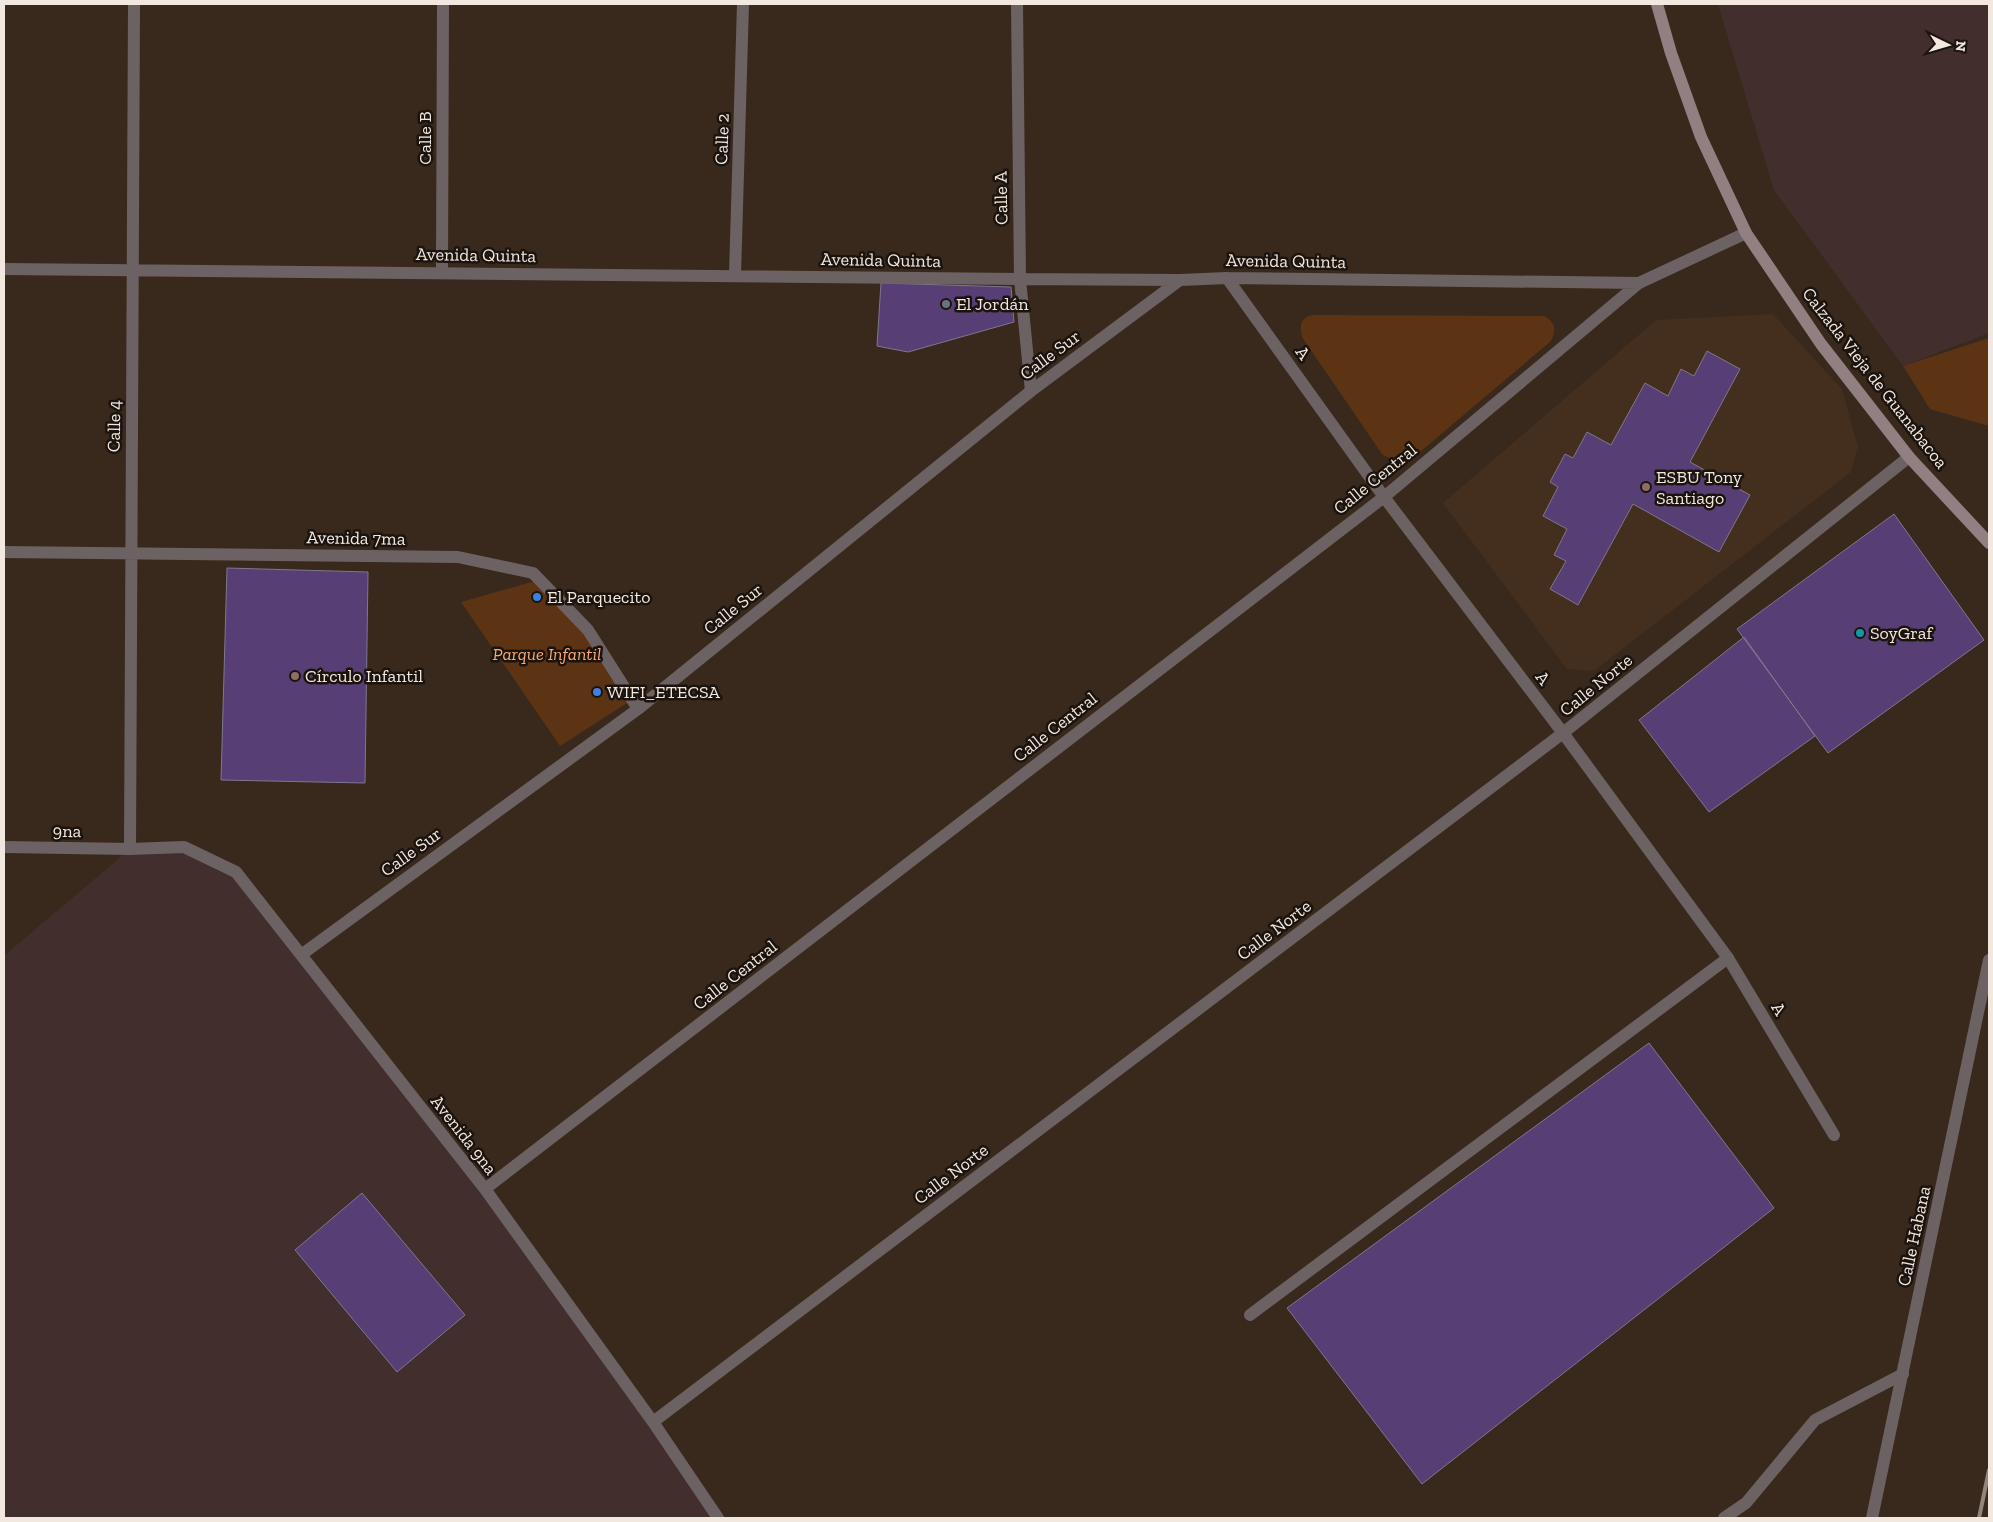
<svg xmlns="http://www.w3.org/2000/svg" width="1993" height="1522" viewBox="0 0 1993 1522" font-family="'Zilla Slab',serif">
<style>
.industrial{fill:#432e2e}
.built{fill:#442e1e}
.green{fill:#5c3414}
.building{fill:#573f76;stroke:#7f778c}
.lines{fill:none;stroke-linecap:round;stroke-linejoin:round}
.service{stroke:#6d6263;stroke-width:12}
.minor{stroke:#6d6263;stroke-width:12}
.tertiary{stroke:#6d6263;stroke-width:12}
.secondary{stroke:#917f82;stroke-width:12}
.rail{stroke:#92857b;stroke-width:4}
.worship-dot{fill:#6b7280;stroke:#1b130e;stroke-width:2}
.education-dot{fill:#8d6e63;stroke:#1b130e;stroke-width:2}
.shop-dot{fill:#3f7fe0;stroke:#1b130e;stroke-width:2}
.culture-dot{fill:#0f9aa8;stroke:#1b130e;stroke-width:2}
.labels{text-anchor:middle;stroke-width:5;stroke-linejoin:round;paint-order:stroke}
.street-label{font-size:18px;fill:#f3e8e0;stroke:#1b130e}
.poi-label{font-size:18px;fill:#f3e8e0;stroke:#1b130e;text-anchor:start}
.park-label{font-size:18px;font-style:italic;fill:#fba96d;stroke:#1b130e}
</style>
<rect width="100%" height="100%" fill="#39291d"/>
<path class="industrial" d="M1718,4H1989V333L1903,366L1774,190Z
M184,847L236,872L485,1189L718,1518H4V956L130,849Z"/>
<path class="built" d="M1773,314L1842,389L1858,447L1851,472L1594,671L1567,669L1443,503L1656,320Z"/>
<path class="green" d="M1315,315L1544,316C1555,322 1557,329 1551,341L1414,457C1401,461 1394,462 1382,454L1302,337C1299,325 1301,316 1315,315Z
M1989,338V426L1930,409L1903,366Z
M535,581L581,629L627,703L560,746L461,602Z"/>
<path class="building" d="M881,283L1011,287L1014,322L908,352L877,346Z
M1707,351L1740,369L1690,462L1750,495L1719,552L1633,504L1578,605L1550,589L1566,561L1554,555L1567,529L1543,516L1558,487L1550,482L1565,454L1573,458L1587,432L1611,445L1645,383L1668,396L1681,369L1694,376Z
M1894,514L1984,640L1828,753L1737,629Z
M227,568L368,572L365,783L221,780Z
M1744,637L1815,736L1709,812L1639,720Z
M1649,1043L1774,1208L1422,1484L1287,1308Z
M362,1193L465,1315L397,1372L295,1250Z"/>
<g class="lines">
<path class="service" d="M1250,1315L1728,958
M1724,1518L1746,1503L1815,1420L1903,1374"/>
<path class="minor" d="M1017,4L1020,279L1031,391
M4,269L1020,279L1180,280L1227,278L1639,283L1746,233
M442,272L443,4
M735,275L743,4
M1227,278L1384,497L1563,733L1728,958L1834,1135
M4,552L458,557L533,573L588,630L638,709
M4,847L130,849L184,847L236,872L485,1189L653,1422L718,1518
M130,849L134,4
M301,955L638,709L1031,391L1180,280
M485,1189L1384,497L1639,283
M653,1422L1563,733L1909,457"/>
<path class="tertiary" d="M1872,1518L1989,960"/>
<path class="secondary" d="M1657,4L1671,53L1701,137L1746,233L1821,344L1909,457L1989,543"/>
<path class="rail" d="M1979,1518L1989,1470"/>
</g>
<circle class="worship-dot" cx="946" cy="304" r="5"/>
<g class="education-dot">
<circle cx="1646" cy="487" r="5"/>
<circle cx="295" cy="676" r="5"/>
</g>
<g class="shop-dot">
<circle cx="537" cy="597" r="5"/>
<circle cx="597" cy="692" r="5"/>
</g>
<circle class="culture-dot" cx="1860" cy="633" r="5"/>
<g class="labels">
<g class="street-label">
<text transform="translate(425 138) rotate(-90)" y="6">Calle B</text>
<text transform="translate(722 139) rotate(-88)" y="6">Calle 2</text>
<text transform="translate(1001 198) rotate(-91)" y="6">Calle A</text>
<text transform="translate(476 255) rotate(1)" y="6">Avenida Quinta</text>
<text transform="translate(881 260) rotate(1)" y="6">Avenida Quinta</text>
<text transform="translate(1286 261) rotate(1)" y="6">Avenida Quinta</text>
<text transform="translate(1303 353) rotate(54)" y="6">A</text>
<text transform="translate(1050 355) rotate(-37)" y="6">Calle Sur</text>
<text transform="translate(1875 378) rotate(52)" y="6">Calzada Vieja de Guanabacoa</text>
<text transform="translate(114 426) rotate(-89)" y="6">Calle 4</text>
<text transform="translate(1375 479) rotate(-39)" y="6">Calle Central</text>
<text transform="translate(356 538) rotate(1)" y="6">Avenida 7ma</text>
<text transform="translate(733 609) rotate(-39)" y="6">Calle Sur</text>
<text transform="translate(1543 678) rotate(53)" y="6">A</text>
<text transform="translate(1596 685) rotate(-39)" y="6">Calle Norte</text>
<text transform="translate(1055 727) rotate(-38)" y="6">Calle Central</text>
<text transform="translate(67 831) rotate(1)" y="6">9na</text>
<text transform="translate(411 852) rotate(-36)" y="6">Calle Sur</text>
<text transform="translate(1274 930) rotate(-37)" y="6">Calle Norte</text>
<text transform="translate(735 975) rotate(-38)" y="6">Calle Central</text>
<text transform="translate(1779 1009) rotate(59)" y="6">A</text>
<text transform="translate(464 1135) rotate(52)" y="6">Avenida 9na</text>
<text transform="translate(951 1174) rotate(-37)" y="6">Calle Norte</text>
<text transform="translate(1914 1236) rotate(-78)" y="6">Calle Habana</text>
</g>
<g class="poi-label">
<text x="956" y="310">El Jordán</text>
<text x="1656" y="483">ESBU Tony<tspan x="1656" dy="21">Santiago</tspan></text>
<text x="547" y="603">El Parquecito</text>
<text x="1870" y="639">SoyGraf</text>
<text x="305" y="682">Círculo Infantil</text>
<text x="607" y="698">WIFI_ETECSA</text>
</g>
<g class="park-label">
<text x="547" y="660">Parque Infantil</text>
</g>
</g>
<rect width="1993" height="1522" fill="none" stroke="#f3e8e0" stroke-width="10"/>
<g transform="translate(1948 45) rotate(95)" stroke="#1b130e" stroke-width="4" paint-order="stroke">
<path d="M0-4L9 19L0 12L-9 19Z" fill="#f3e8e0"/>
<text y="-8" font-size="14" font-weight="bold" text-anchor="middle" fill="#f3e8e0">N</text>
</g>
</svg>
